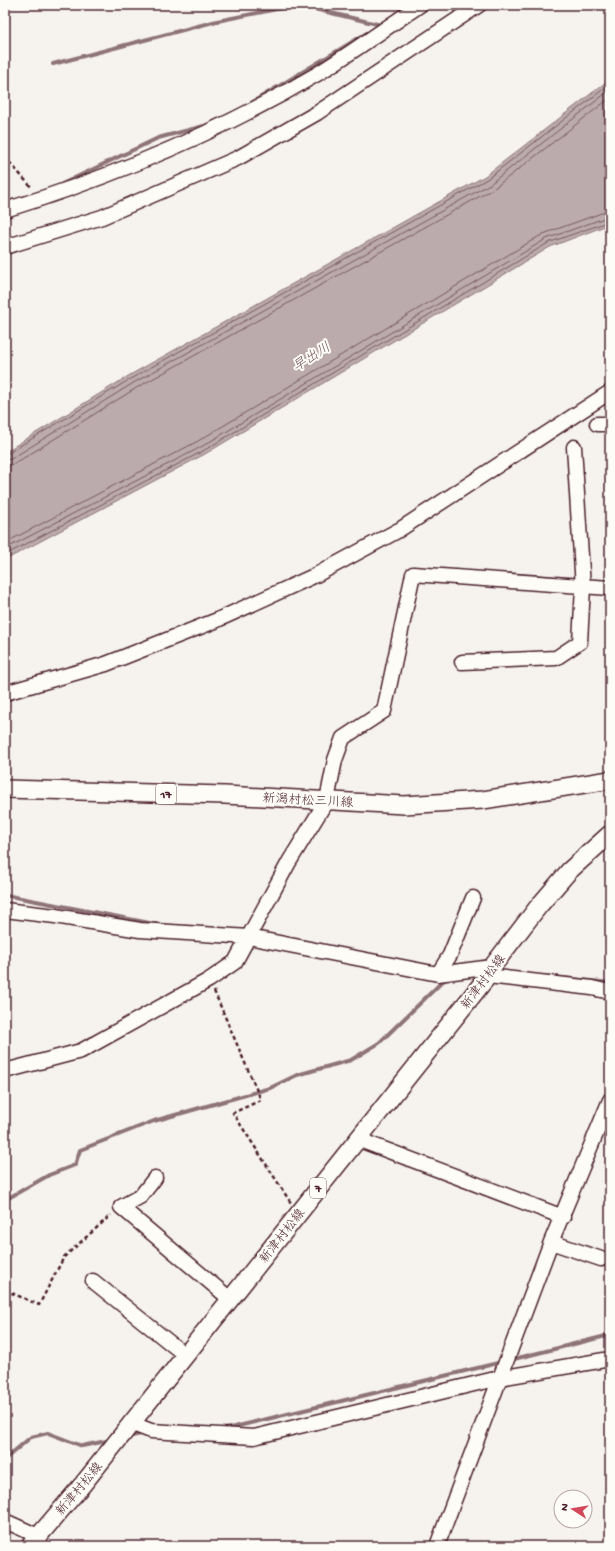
<svg xmlns="http://www.w3.org/2000/svg" width="615" height="1551" viewBox="0 0 615 1551" font-family="'Gochi Hand','Klee One',sans-serif">
<style>
.water{fill:#bbabac;stroke:#8e7378}
.lines{fill:none;stroke-linecap:round;stroke-linejoin:round}
.shore{stroke:#77575f;stroke-width:1}
.stream{stroke:#8e7378;stroke-width:4}
.minor-casing{stroke:#4a1f2b;stroke-width:17}
.major-casing{stroke:#4a1f2b;stroke-width:20}
.path{stroke:#4a1f2b;stroke-width:2.5;stroke-dasharray:4 3;stroke-linecap:butt}
.minor{stroke:#fdfcf7;stroke-width:14}
.major{stroke:#fdfcf7;stroke-width:17}
.labels{text-anchor:middle;stroke-width:4;stroke-linejoin:round;paint-order:stroke}
.shield{fill:#fdfcf7;stroke:#806168;stroke-width:1}
.shield-label{font-size:12px;font-weight:bold;fill:#4a1f2b}
.street-label{font-size:13px;fill:#4a1f2b;stroke:#fdfcf7}
.water-label{font-size:14px;font-style:italic;fill:#725058;stroke:#fdfcf7}
</style>
<rect width="100%" height="100%" fill="#f6f3ef"/>
<filter id="ink" filterUnits="userSpaceOnUse"><feTurbulence type="fractalNoise" baseFrequency=".025" numOctaves="2"/><feDisplacementMap in="SourceGraphic" scale="8" xChannelSelector="R" yChannelSelector="G"/><feConvolveMatrix kernelMatrix="1 2 1 2 8 2 1 2 1" color-interpolation-filters="sRGB"/></filter>
<g filter="url(#ink)">
<path class="water" d="M610,79V224L550,247L205,454L5,560V452L130,375L485,176Z"/>
<g class="lines">
<path class="shore" d="M5,455L132,378L487,179L610,84
M5,460L11,459L135,382L490,184L610,90
M5,466L14,464L138,387L493,189L610,98
M5,543L198,441L543,234L610,210
M5,549L201,447L546,239L610,216
M5,555L203,451L548,243L610,221"/>
<path class="stream" d="M298,5L381,25
M53,64L217,21L297,5
M251,103L367,33
M62,184L158,138L204,126L222,118
M5,203L14,200
M5,895L160,925
M545,976L610,983
M5,1200L49,1175L75,1165L80,1150L154,1121L270,1088L297,1075L351,1060L379,1043L443,981L450,978
M510,1360L610,1335
M226,1429L502,1362
M128,1437L145,1433
M5,1459L31,1437L48,1433L82,1446L111,1440"/>
<g class="minor-casing">
<path id="minor" d="M5,210C115,176 220,132 319,73C353,52 386,28 420,5
M5,247L102,217L238,158L317,113L479,5
M597,424H610
M462,662L556,658L580,642L583,587L574,447
M5,693L106,664L215,621L316,575L399,530L610,392
M5,910L55,916L140,930L249,937L438,974L492,967
M438,974L450,955L473,898
M488,976L592,988L610,992
M5,1071L81,1051L209,980L235,962L289,862L327,800L335,760L343,738L384,711L413,574L610,588
M357,1139L563,1217
M155,1178L141,1196L121,1207L230,1299
M551,1242L601,1259
M93,1281L185,1355
M130,1423L151,1431L254,1437L499,1378L610,1359
M5,1521L38,1536L36,1545
M437,1546L551,1242L610,1100"/>
</g>
<g class="major-casing">
<path id="major" d="M5,789L225,795L404,805L483,800L610,780
M30,1546L83,1484L488,976L492,967L538,907L569,871L610,834"/>
</g>
<path class="path" d="M5,7L12,5
M5,157L32,188
M214,991L261,1100L233,1113L291,1203
M5,1290L39,1305L64,1257L111,1215"/>
<use href="#minor" class="minor"/>
<use href="#major" class="major"/>
</g>
</g>
<g class="labels">
<g class="shield">
<rect x="156" y="784" width="20" height="20" rx="3"/>
<rect x="310" y="1178" width="16" height="20" rx="3"/>
</g>
<g class="shield-label">
<text x="166" y="798">17</text>
<text x="318" y="1192">7</text>
</g>
<g class="street-label">
<text transform="translate(308 799) rotate(3)" y="5">新潟村松三川線</text>
<text transform="translate(482 981) rotate(-53)" y="5">新津村松線</text>
<text transform="translate(281 1235) rotate(-52)" y="5">新津村松線</text>
<text transform="translate(78 1488) rotate(-50)" y="5">新津村松線</text>
</g>
<g class="water-label">
<text transform="translate(311 356) rotate(-33)" y="5">早出川</text>
</g>
</g>
<rect width="615" height="1551" fill="none" stroke="#fdfcf7" stroke-width="20"/>
<rect x="10" y="10" width="595" height="1531" fill="none" stroke="#4a1f2b" stroke-width="1.5" filter="url(#ink)"/>
<g transform="translate(573 1509) rotate(282)"><circle r="19" fill="#fdfcf7" stroke="#b5a4a5"/>
<path d="M0-3L7 15L0 10L-7 15Z" fill="#d1495b"/>
<text y="-6" font-size="11" font-weight="bold" text-anchor="middle" fill="#4a1f2b">N</text>
</g>
</svg>
